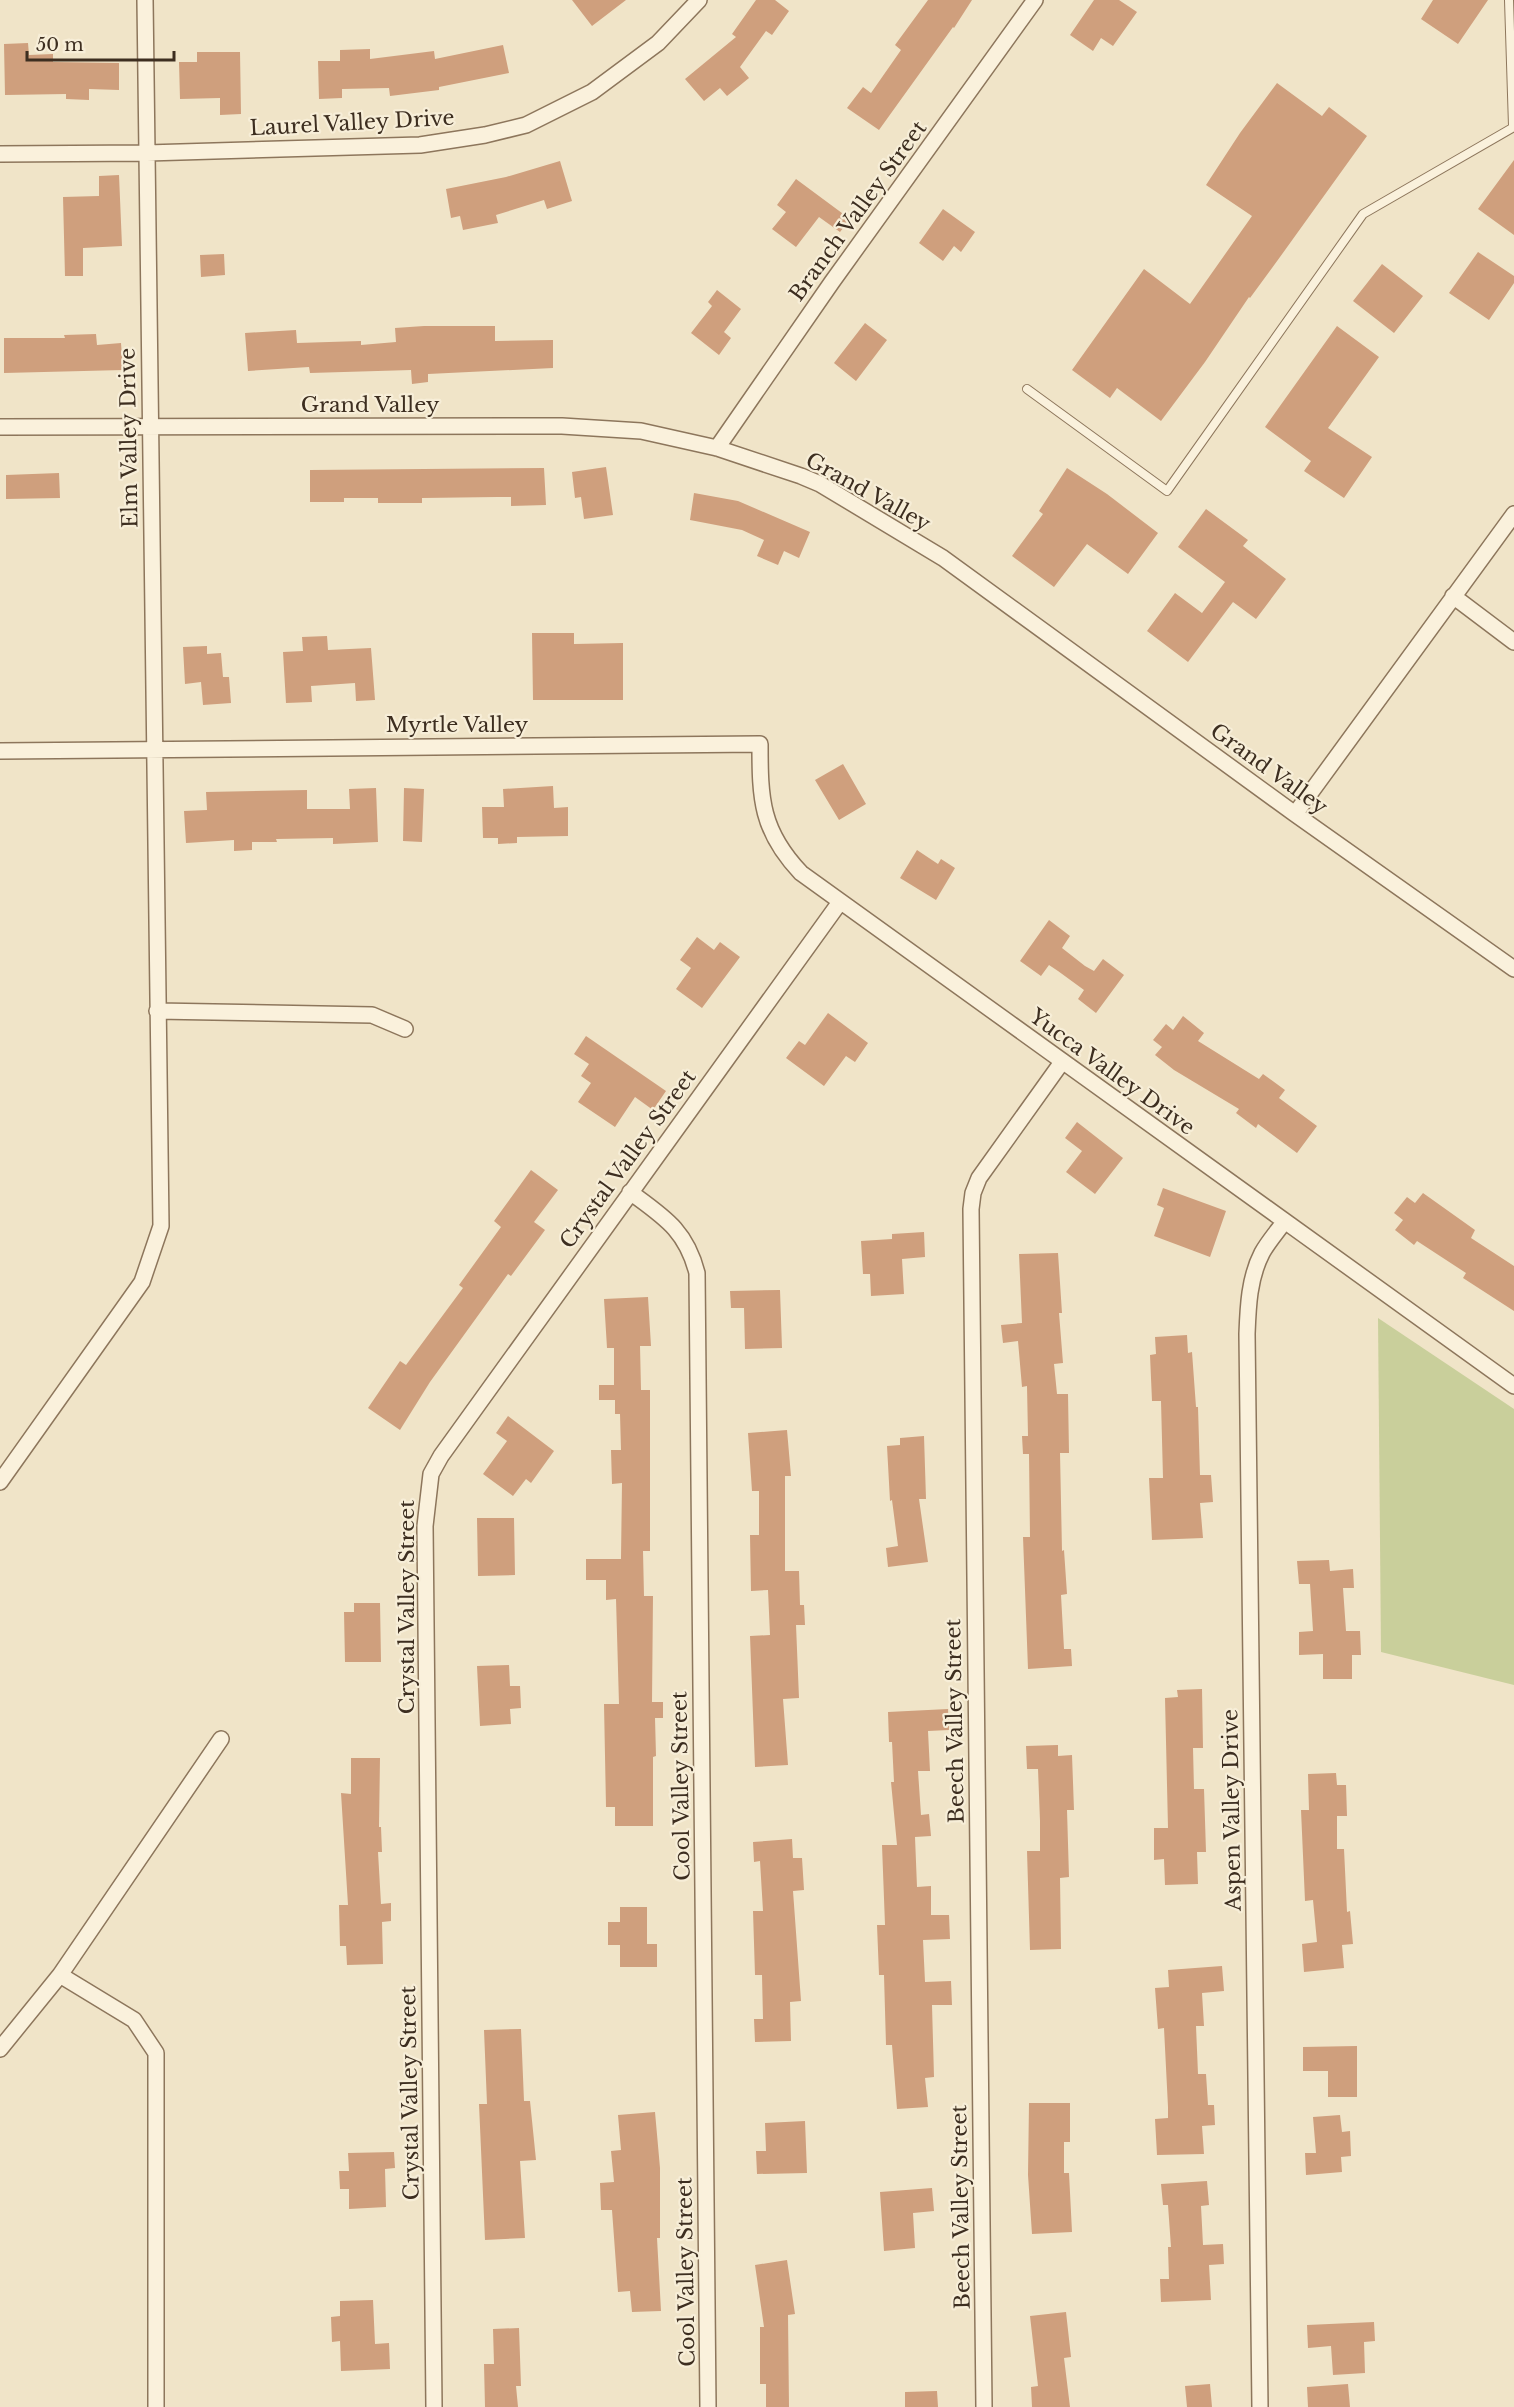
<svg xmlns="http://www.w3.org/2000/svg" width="1514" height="2407" viewBox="0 0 1514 2407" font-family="'Libre Baskerville',serif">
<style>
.green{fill:#c9cf9b}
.building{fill:#cf9f7d}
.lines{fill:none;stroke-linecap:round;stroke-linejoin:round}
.lane-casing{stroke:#8d765c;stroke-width:10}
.street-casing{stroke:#8d765c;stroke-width:18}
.lane{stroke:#faf1dc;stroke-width:8}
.street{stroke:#faf1dc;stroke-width:15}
.labels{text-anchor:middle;stroke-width:4.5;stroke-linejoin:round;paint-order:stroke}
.street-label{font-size:21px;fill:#3d2e20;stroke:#f7eed8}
</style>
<rect width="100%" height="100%" fill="#f0e4c8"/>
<path class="green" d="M1378,1318L1514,1409V1685L1381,1652Z"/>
<path class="building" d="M572,0H626L592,26Z
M756,0H775L789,11L772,35L766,31L740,67L749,78L727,96L720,88L704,101L685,79L736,37L732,34Z
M928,0H972L954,28L953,27L879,130L847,108L863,87L871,93L901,50L895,45Z
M1094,0H1119L1137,12L1113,46L1101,38L1093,51L1070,35Z
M1433,0H1488L1458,44L1421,19Z
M28,43L29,55L53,54V62L119,63V90L89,89V100L66,99V94L5,95L4,44Z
M503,45L509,73L439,87V90L390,96L389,88L342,89V98L319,99L318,61H340V50L370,49V59L434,51L435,59Z
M197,52H240L241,114L220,115V98L180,99L179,62H197Z
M1277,83L1322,116L1329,107L1367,136L1280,257L1250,298L1249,297L1205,362L1161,421L1117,388L1110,398L1072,370L1144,269L1190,304L1252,216L1206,185L1240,133Z
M1514,160V235L1478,209Z
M560,161L572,201L547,209L544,200L496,215L498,223L463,230L460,216L451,218L446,189L506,177Z
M119,175L122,246L83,248V276H65L63,197L99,196V176Z
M796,179L850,219L840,232L819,217L796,247L772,229L786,212L777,205Z
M943,209L975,232L961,252L954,246L943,261L919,243Z
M1478,252L1514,276V283L1489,320L1449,293Z
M224,254L225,275L201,277L200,255Z
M1382,264L1423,296L1394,333L1353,301Z
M717,290L741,309L724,332L731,338L719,355L691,333L712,306L708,302Z
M865,323L887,340L856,381L834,363Z
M424,326H495V341L553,340V368L428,374V382L412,384L411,370L310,373L309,367L248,371L245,333L296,330L297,343L361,341V345L396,342L395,328Z
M1337,326L1379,357L1328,428L1372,457L1344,498L1304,471L1311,461L1265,427Z
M96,334L97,345L121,343L123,370L4,373V338H65L64,335Z
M606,467L613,515L584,519L581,497L575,498L572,472Z
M544,468L546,505L511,506V497H497L422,498V503H378V498H344V502H310V470Z
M1067,468L1107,494L1158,533L1128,574L1087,544L1054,587L1012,556L1043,514L1039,511Z
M59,473L60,498L6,499V475Z
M694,493L738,501L810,532L799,558L784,551L778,565L757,556L764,540L742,530L690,520Z
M1206,509L1248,540L1243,546L1286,579L1256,619L1233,602L1188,662L1147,631L1175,593L1202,613L1225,582L1178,547Z
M532,633H574V644L623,643V700H533Z
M327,636L328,650L371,648L375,700L356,701L355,683L311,686L312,702L286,703L283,652L303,651L302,637Z
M207,646V654L221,653L223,677H229L231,703L203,705L201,682L185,684L183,647Z
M843,764L866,804L839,820L815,780Z
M553,786L554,808L568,807V836L517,837V843L498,844V838H483L482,807H504L503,789Z
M376,788L378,842L333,844V838L276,839L277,842H252V850L234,851V840L186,843L184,811L207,810L206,792L307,790V809H350L349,789Z
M404,788L424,789L422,842L403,841Z
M917,850L938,864L941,859L955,868L936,900L900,878Z
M1049,920L1070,936L1062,948L1085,966L1094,971L1103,959L1124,975L1096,1013L1078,999L1084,990L1058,971L1049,965L1041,976L1020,961Z
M697,937L714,950L720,942L740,957L702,1008L676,989L691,968L680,960Z
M828,1013L868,1043L855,1062L846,1056L824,1086L786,1058L799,1041L805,1045Z
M1183,1016L1204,1033L1198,1041L1259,1079L1263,1074L1285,1090L1279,1098L1317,1126L1297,1153L1258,1124L1256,1128L1236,1113L1239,1109L1174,1070L1155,1055L1162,1047L1153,1040L1166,1024L1173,1030Z
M586,1036L666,1091L653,1110L635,1097L615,1127L578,1102L591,1083L581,1076L589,1064L574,1054Z
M1077,1122L1123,1158L1095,1194L1066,1172L1082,1151L1065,1138Z
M531,1170L558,1190L534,1222L545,1230L511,1276L508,1274L430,1382L400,1430L368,1408L400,1361L406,1365L463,1288L459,1285L501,1227L494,1221Z
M1163,1188L1226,1211L1210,1257L1154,1236L1164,1208L1157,1205Z
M1423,1193L1475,1230L1471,1238L1514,1266V1311L1463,1278L1466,1273L1417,1241L1414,1245L1395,1230L1403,1220L1394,1213L1407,1197L1415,1203Z
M924,1232L925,1257L902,1259L904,1294L871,1296L870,1274H863L861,1241L892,1239V1234Z
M1058,1253L1062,1313H1059L1063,1363L1054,1364L1057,1394H1068L1069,1453H1060L1062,1551L1064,1550L1067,1594L1061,1595L1064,1649H1071L1072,1666L1028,1669L1023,1537H1030L1029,1454H1023L1022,1436H1028L1027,1386L1022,1387L1018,1341L1003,1343L1001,1325L1022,1323L1019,1254Z
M780,1290L782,1348L745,1349L744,1308H731L730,1291Z
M648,1297L651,1346H640L641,1390H650V1551H643L644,1596H653L652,1702H663V1718H655L656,1756L653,1757V1826H615V1807H606L604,1704H619L616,1599L606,1600V1580H586V1559H621L622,1483L612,1484L611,1450H621L620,1414H615V1400H599V1385H614V1348H607L604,1299Z
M1187,1335L1188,1353L1192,1352L1196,1407H1198L1200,1475H1211L1213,1502L1200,1503L1203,1538L1152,1540L1149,1478H1163L1161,1401H1152L1150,1355L1156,1354L1155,1337Z
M508,1416L554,1451L531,1483L526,1479L513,1496L483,1474L507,1441L496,1433Z
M787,1430L791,1476H785V1571H799L800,1605H804L805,1625H796L799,1698L783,1699L788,1765L755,1767L750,1636L770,1635L768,1590L751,1591L750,1535H759V1491H752L748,1433Z
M924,1436L926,1499H919L928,1562L888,1567L886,1548L898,1546L892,1500L890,1501L887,1446L900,1445V1438Z
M477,1518H514L515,1575L478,1576Z
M1329,1560L1330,1571L1353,1569L1354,1588H1343L1346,1631H1360L1361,1655H1352V1679H1323V1654L1299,1655V1632L1313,1631L1310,1584H1299L1297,1561Z
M354,1603H380L381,1662H345L344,1612H354Z
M509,1665L510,1686H520L521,1708L510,1709L511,1724L480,1726L477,1666Z
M1202,1689L1203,1748H1193L1194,1789H1204L1206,1852H1197L1198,1884L1165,1885L1164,1859L1154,1860V1828H1168L1165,1698L1178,1697L1177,1690Z
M948,1709L949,1730L928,1731L930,1771H918L921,1815L929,1814L931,1836L915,1837L917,1887L931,1886V1915H949L950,1939L923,1940L925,1982L951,1981L952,2005H932L934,2077L925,2078L928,2107L897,2109L892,2045H886L884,1975H879L877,1925H885L882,1845H897L891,1782H894L892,1742H889L888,1712Z
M1058,1745V1756L1072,1755L1074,1810H1067L1069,1877L1060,1878L1061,1949L1030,1950L1027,1851H1040V1821L1038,1769H1027L1026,1746Z
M351,1758H380L379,1827H381L382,1852H378L381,1904L391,1903V1921L382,1922L383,1964L347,1965L346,1946H340L339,1905H348L341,1793L351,1794Z
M1336,1773L1337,1785H1346L1347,1816H1337V1849H1344L1347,1912L1350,1911L1353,1944L1342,1945L1344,1968L1304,1972L1302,1944L1317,1942L1313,1900L1305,1901L1301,1810H1309L1308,1774Z
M792,1839L793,1858H802L804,1890L793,1891L801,2001L790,2002L791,2041L755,2042L754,2019H763L762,1975H755L753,1911H763L760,1861L754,1862L753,1842Z
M620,1907H647V1944H657V1967H620V1945H608V1922H620Z
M1222,1966L1224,1991L1202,1993L1204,2026H1196L1198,2074H1206L1208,2105H1214L1215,2125L1202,2126L1204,2154L1157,2155L1155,2119L1168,2118V2107L1164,2028L1158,2029L1155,1988L1169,1987L1168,1970Z
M521,2029L524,2101H530L536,2160L520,2161L525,2238L485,2240L479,2104H487L484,2030Z
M1357,2046V2097H1328V2071H1303V2047Z
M1029,2103H1070V2142H1064V2173H1069L1072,2232L1032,2234L1028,2175Z
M655,2112L660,2168V2238H657L661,2311L632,2312L630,2291L618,2292L612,2210H601L600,2183L614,2182L611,2151L621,2150L618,2115Z
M1340,2115L1342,2132L1350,2131L1351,2156L1341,2157L1342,2172L1306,2175L1305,2153H1316L1313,2117Z
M805,2121L807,2173L757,2174L756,2151H766L765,2123Z
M394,2152L395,2168L385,2169L386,2207L349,2209V2189H340L339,2171H349L348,2153Z
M1207,2181L1209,2205L1201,2206L1203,2245L1223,2244L1224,2264L1209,2265L1211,2300L1161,2302L1160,2279H1169L1168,2247H1171L1168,2205H1163L1161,2184Z
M932,2188L934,2211L913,2213L915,2248L884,2251L880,2192Z
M787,2260L795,2314L788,2315L789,2407H766V2384H760V2327H764L755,2265Z
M373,2300L375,2344L389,2343L390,2369L341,2371L340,2341L332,2342L331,2317L340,2316V2301Z
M1066,2312L1071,2357L1064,2358L1070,2407H1032L1031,2387L1038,2386L1030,2316Z
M1374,2322L1375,2341L1364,2342L1365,2373L1333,2375L1331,2346L1308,2348L1307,2325Z
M519,2328L521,2386H516L518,2407H485L484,2364H494L493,2329Z
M1210,2384L1212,2407H1187L1185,2386Z
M1348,2384L1350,2407H1308L1307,2387Z
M937,2391L938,2407H905V2392Z"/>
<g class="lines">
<g class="lane-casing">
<path id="lane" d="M1509,0L1513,126
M1027,389L1167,491L1363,214L1514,127"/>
</g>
<g class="street-casing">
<path id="street" d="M0,154L147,153L420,145L485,135L526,125L592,92L658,43L699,0
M0,427L562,426L641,431L717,448L801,476L820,484L943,558L1295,814L1514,969
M717,448L832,282L1035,0
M1453,596L1514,642
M0,751L760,744C760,799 761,831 801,873L1514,1386
M1295,814L1514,514
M157,1011L372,1015L405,1029
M630,1192C664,1217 686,1230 697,1273L708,2407
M0,1482L142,1282L161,1226L145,0
M60,1975L134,2020L156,2053V2407
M0,2049L60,1975L221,1739
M434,2407L425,1526L431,1474L441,1456L840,902
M984,2407L971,1209L973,1193L979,1178L1062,1062
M1260,2407L1247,1334C1248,1307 1249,1278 1262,1253C1268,1242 1277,1232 1284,1222"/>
</g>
<use href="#lane" class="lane"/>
<use href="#street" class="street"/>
</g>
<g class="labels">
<g class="street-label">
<text transform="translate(352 123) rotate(-3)" y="7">Laurel Valley Drive</text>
<text transform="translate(858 211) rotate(-54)" y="7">Branch Valley Street</text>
<text x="370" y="412">Grand Valley</text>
<text transform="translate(129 438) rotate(-91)" y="7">Elm Valley Drive</text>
<text transform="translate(868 492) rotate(29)" y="7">Grand Valley</text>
<text x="457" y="732">Myrtle Valley</text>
<text transform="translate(1269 769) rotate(36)" y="7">Grand Valley</text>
<text transform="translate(1112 1072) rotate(36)" y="7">Yucca Valley Drive</text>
<text transform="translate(628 1159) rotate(-54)" y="7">Crystal Valley Street</text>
<text transform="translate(407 1607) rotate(-90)" y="7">Crystal Valley Street</text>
<text transform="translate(955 1721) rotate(-91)" y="7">Beech Valley Street</text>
<text transform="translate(681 1786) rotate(-91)" y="7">Cool Valley Street</text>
<text transform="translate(1232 1810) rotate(-91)" y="7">Aspen Valley Drive</text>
<text transform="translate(410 2093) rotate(-91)" y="7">Crystal Valley Street</text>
<text transform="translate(961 2207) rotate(-91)" y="7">Beech Valley Street</text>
<text transform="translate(686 2272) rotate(-91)" y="7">Cool Valley Street</text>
</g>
</g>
<path d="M27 51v9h147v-9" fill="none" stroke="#3d2e20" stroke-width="3"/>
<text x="36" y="51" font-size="18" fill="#3d2e20" stroke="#f7eed8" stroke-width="4.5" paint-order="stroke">50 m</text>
</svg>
